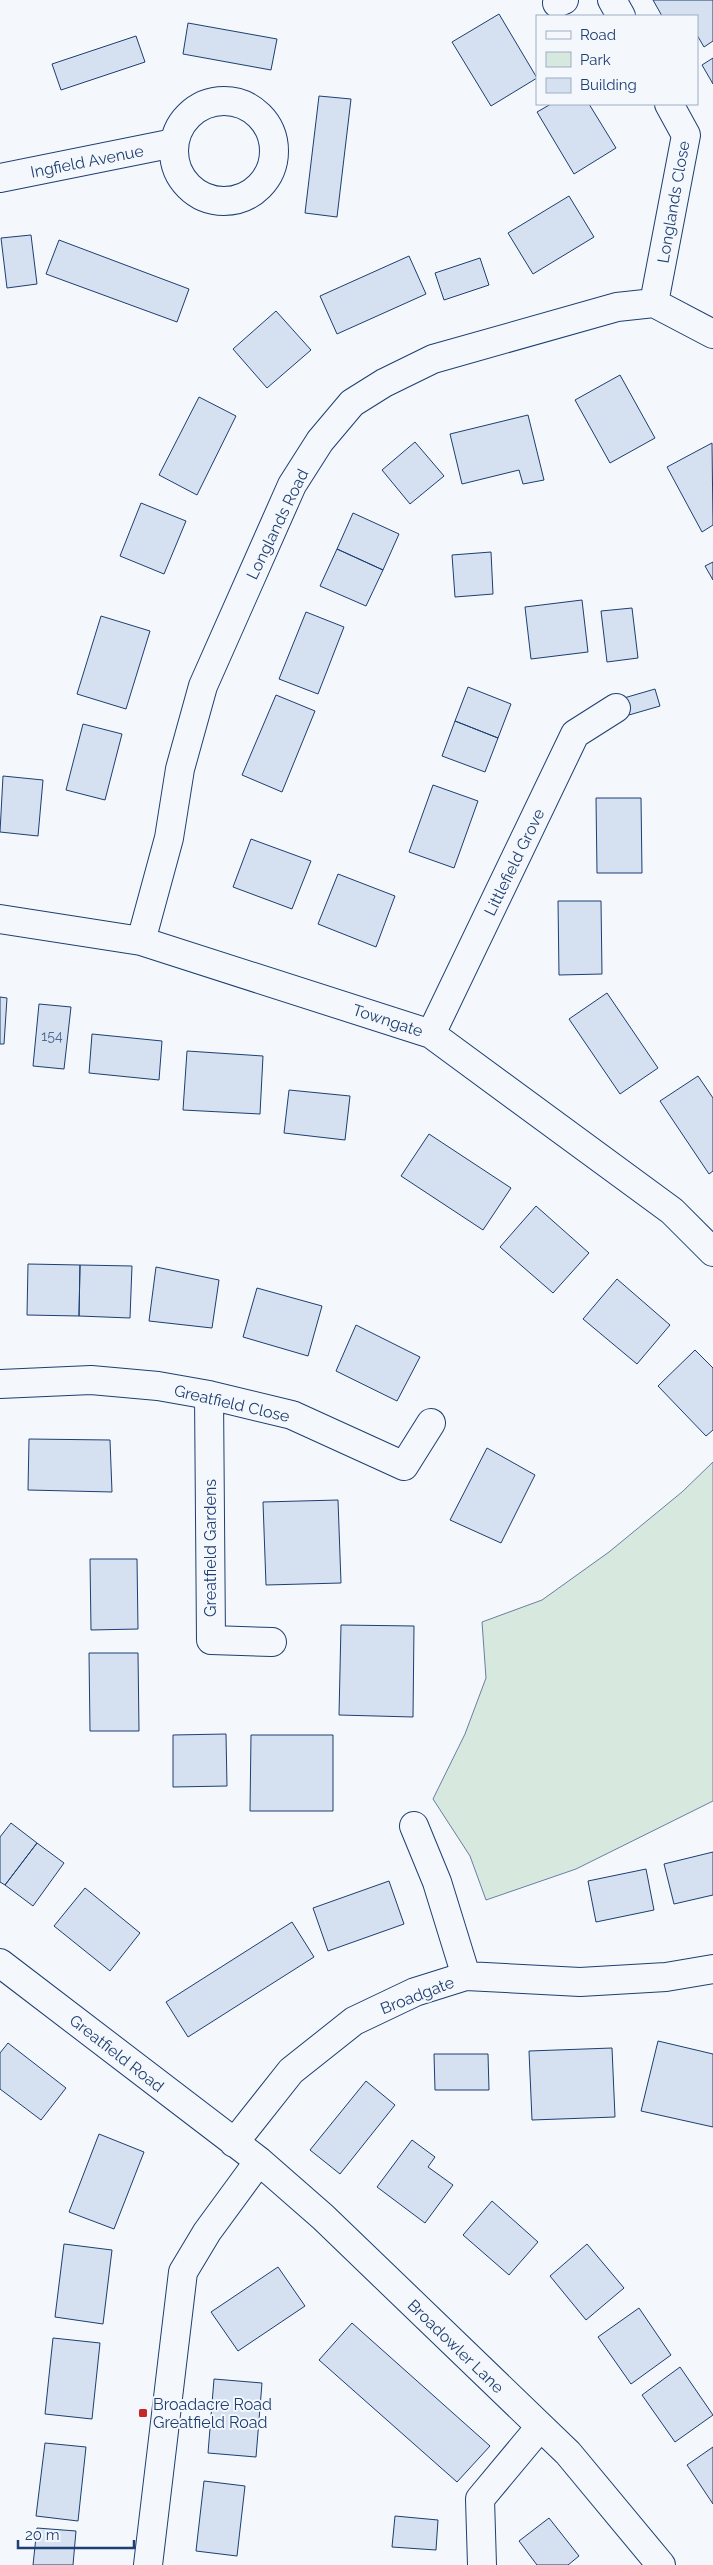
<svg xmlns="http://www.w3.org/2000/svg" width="713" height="2565" viewBox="0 0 713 2565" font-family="Raleway,sans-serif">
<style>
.green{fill:#d7e8df;stroke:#687fa3}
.building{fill:#d5e0f0;stroke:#1d3f73}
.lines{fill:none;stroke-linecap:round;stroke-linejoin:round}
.minor-casing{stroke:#1d3f73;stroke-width:30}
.minor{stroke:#f4f7fb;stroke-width:28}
.poi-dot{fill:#c62828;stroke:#f4f7fb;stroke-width:2}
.labels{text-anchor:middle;stroke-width:4;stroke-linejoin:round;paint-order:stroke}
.number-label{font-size:14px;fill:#4b6792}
.street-label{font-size:16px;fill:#1d3f73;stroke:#f4f7fb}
.poi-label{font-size:16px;fill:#1d3f73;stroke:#f4f7fb;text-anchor:start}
</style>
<rect width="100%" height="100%" fill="#f4f7fb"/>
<path class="green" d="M713,1462V1801L576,1869L486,1900L470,1856L433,1799L465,1734L486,1678L482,1622L542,1600L609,1552L682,1492Z"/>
<path class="building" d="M653,0H713V41L704,47L697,35V16H662Z
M499,14L537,78L491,106L452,42Z
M188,23L277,39L271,70L183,54Z
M136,36L145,62L61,90L52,64Z
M713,58V84L702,65Z
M319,96L351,99L337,217L305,213Z
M551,104H589L616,148L574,174L537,112Z
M569,196L594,237L533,274L508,233Z
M31,235L37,284L7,288L1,238Z
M59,240L189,289L177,322L46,274Z
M409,256L426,294L337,334L320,296Z
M480,258L489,285L444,300L435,273Z
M276,311L311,350L267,388L233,349Z
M620,375L655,438L610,463L575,400Z
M199,397L236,416L197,495L159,475Z
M528,415L544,480L523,484L519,470L462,484L450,434Z
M415,442L444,476L410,504L382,470Z
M712,443L713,525L702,532L667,467Z
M141,503L186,521L164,574L120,556Z
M353,513L399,534L383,570L337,549Z
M337,549L383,570L366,606L320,586Z
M491,552L493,594L455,597L452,555Z
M713,562V580L705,566Z
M582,600L588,652L531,659L525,607Z
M632,608L638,658L607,662L601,611Z
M306,612L344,627L318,694L279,679Z
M101,616L150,631L126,709L77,694Z
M468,687L511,704L498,738L455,721Z
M655,689L660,706L629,715L624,698Z
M276,695L315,711L282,792L242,775Z
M455,721L498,738L485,772L442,756Z
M83,724L122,734L105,800L66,790Z
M3,776L43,780L38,836L0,832Z
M433,785L478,801L454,868L409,852Z
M596,798H641L642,873H597Z
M251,839L311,861L292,909L233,887Z
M338,874L395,896L376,947L318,924Z
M558,901H601L602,974L559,975Z
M607,993L658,1068L620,1094L569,1019Z
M0,997L7,998L4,1044H0Z
M39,1004L71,1007L64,1069L33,1066Z
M92,1034L162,1041L159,1080L89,1073Z
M187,1051L263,1056L260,1114L183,1110Z
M698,1076L713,1098V1171L709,1174L660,1101Z
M289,1090L350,1096L345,1140L284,1133Z
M429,1134L511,1188L483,1230L401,1176Z
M536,1206L589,1253L553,1293L500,1247Z
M28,1264L80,1265L79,1316L27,1315Z
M80,1265L132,1266L130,1318L79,1316Z
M156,1267L219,1280L212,1328L149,1321Z
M617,1279L670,1325L637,1364L583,1319Z
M257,1288L322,1306L308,1356L243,1337Z
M356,1325L420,1357L397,1401L336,1371Z
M695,1350L713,1368V1430L706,1436L658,1386Z
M29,1439L110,1440L112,1492L28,1490Z
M487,1448L535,1475L501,1543L450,1520Z
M338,1500L341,1583L266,1585L263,1502Z
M90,1559H137L138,1629L91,1630Z
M341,1625L414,1626L413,1717L339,1715Z
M89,1653H138L139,1731H90Z
M226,1734L227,1786L173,1787V1735Z
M251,1735H333V1811H250Z
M11,1823L37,1843L5,1885L0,1882V1837Z
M37,1843L64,1863L33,1906L5,1885Z
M713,1852V1895L674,1904L664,1864Z
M646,1869L654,1910L596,1922L588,1881Z
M389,1881L404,1924L328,1951L313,1908Z
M85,1888L140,1933L110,1971L54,1926Z
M292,1922L314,1957L188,2037L166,2002Z
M658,2041L713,2054V2127L641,2111Z
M8,2043L66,2088L41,2120L0,2089V2053Z
M612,2048L615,2117L532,2120L529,2051Z
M434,2054H488L489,2090H435Z
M366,2081L395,2105L340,2174L310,2150Z
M99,2134L144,2152L114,2229L69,2212Z
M412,2140L435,2157L428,2167L453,2185L425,2223L377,2187Z
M492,2201L538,2242L509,2275L463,2235Z
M64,2244L112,2250L103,2324L55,2317Z
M587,2244L624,2288L586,2320L550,2276Z
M278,2267L305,2306L238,2351L211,2312Z
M639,2308L671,2355L631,2384L598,2337Z
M352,2323L490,2446L457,2482L319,2360Z
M53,2338L100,2343L92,2419L45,2414Z
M680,2367L713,2415L675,2442L642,2395Z
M214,2379L262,2383L256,2457L208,2453Z
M45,2443L86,2447L78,2521L36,2516Z
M713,2447V2504L687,2465Z
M204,2481L245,2486L237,2556L196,2551Z
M395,2516L438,2520L436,2550L392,2547Z
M549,2518L579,2556L568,2565H537L519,2541Z
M37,2528L76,2531L73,2565H33Z"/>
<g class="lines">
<g class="minor-casing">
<path id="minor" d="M612,0L621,16
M557,3L564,0
M174 151a50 50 0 1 1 100 0a50 50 0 1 1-100 0Z
M0,178L174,143
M654,303L686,135L669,104
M0,919L141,941L431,1034L672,1211L713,1252
M141,941L169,838L180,769L203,686L292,485L320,441L352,403L384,383L433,359L617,307L654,303L713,334
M431,1034L575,734L616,708
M0,1384L91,1380L158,1386L209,1395L292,1415L404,1466L431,1423
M209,1395L211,1640L272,1642
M414,1826L437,1882L466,1976
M0,1963L259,2161L323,2217L568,2453L661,2565
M234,2143L291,2071L354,2021L415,1992L466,1976L580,1982L666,1977L713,1969
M148,2565L183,2272L207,2232L259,2161
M482,2565L480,2499L540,2427"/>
</g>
<use href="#minor" class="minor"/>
</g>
<rect class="poi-dot" x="138" y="2408" width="10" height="10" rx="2.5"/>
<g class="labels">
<g class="number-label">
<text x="52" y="1041">154</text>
</g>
<g class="street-label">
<text transform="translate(87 161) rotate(-11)" y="6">Ingfield Avenue</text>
<text transform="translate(673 202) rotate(-80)" y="6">Longlands Close</text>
<text transform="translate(277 524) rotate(-64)" y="6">Longlands Road</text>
<text transform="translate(514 862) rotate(-64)" y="6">Littlefield Grove</text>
<text transform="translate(388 1020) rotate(18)" y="6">Towngate</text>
<text transform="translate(232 1403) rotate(13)" y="6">Greatfield Close</text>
<text transform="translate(210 1548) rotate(-90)" y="6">Greatfield Gardens</text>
<text transform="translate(417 1995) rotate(-21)" y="6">Broadgate</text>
<text transform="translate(117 2053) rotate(38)" y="6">Greatfield Road</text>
<text transform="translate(456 2346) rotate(44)" y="6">Broadowler Lane</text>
</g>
<g class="poi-label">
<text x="153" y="2410">Broadacre Road<tspan x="153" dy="18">Greatfield Road</tspan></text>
</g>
</g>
<rect x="536" y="15" width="162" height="90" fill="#f4f7fb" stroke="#9eadc5"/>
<rect x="546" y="31" width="25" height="8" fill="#f4f7fb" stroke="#9eadc5"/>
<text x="580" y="40" font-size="15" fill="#1d3f73">Road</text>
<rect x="546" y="52" width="25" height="15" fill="#d7e8df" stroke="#9eadc5"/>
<text x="580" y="65" font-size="15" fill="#1d3f73">Park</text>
<rect x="546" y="78" width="25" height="15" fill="#d5e0f0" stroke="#9eadc5"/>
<text x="580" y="90" font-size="15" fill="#1d3f73">Building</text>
<path d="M18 2540v8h116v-8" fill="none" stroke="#1d3f73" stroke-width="2.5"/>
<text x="25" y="2540" font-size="15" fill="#1d3f73" stroke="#f4f7fb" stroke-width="4" paint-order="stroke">20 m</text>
</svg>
